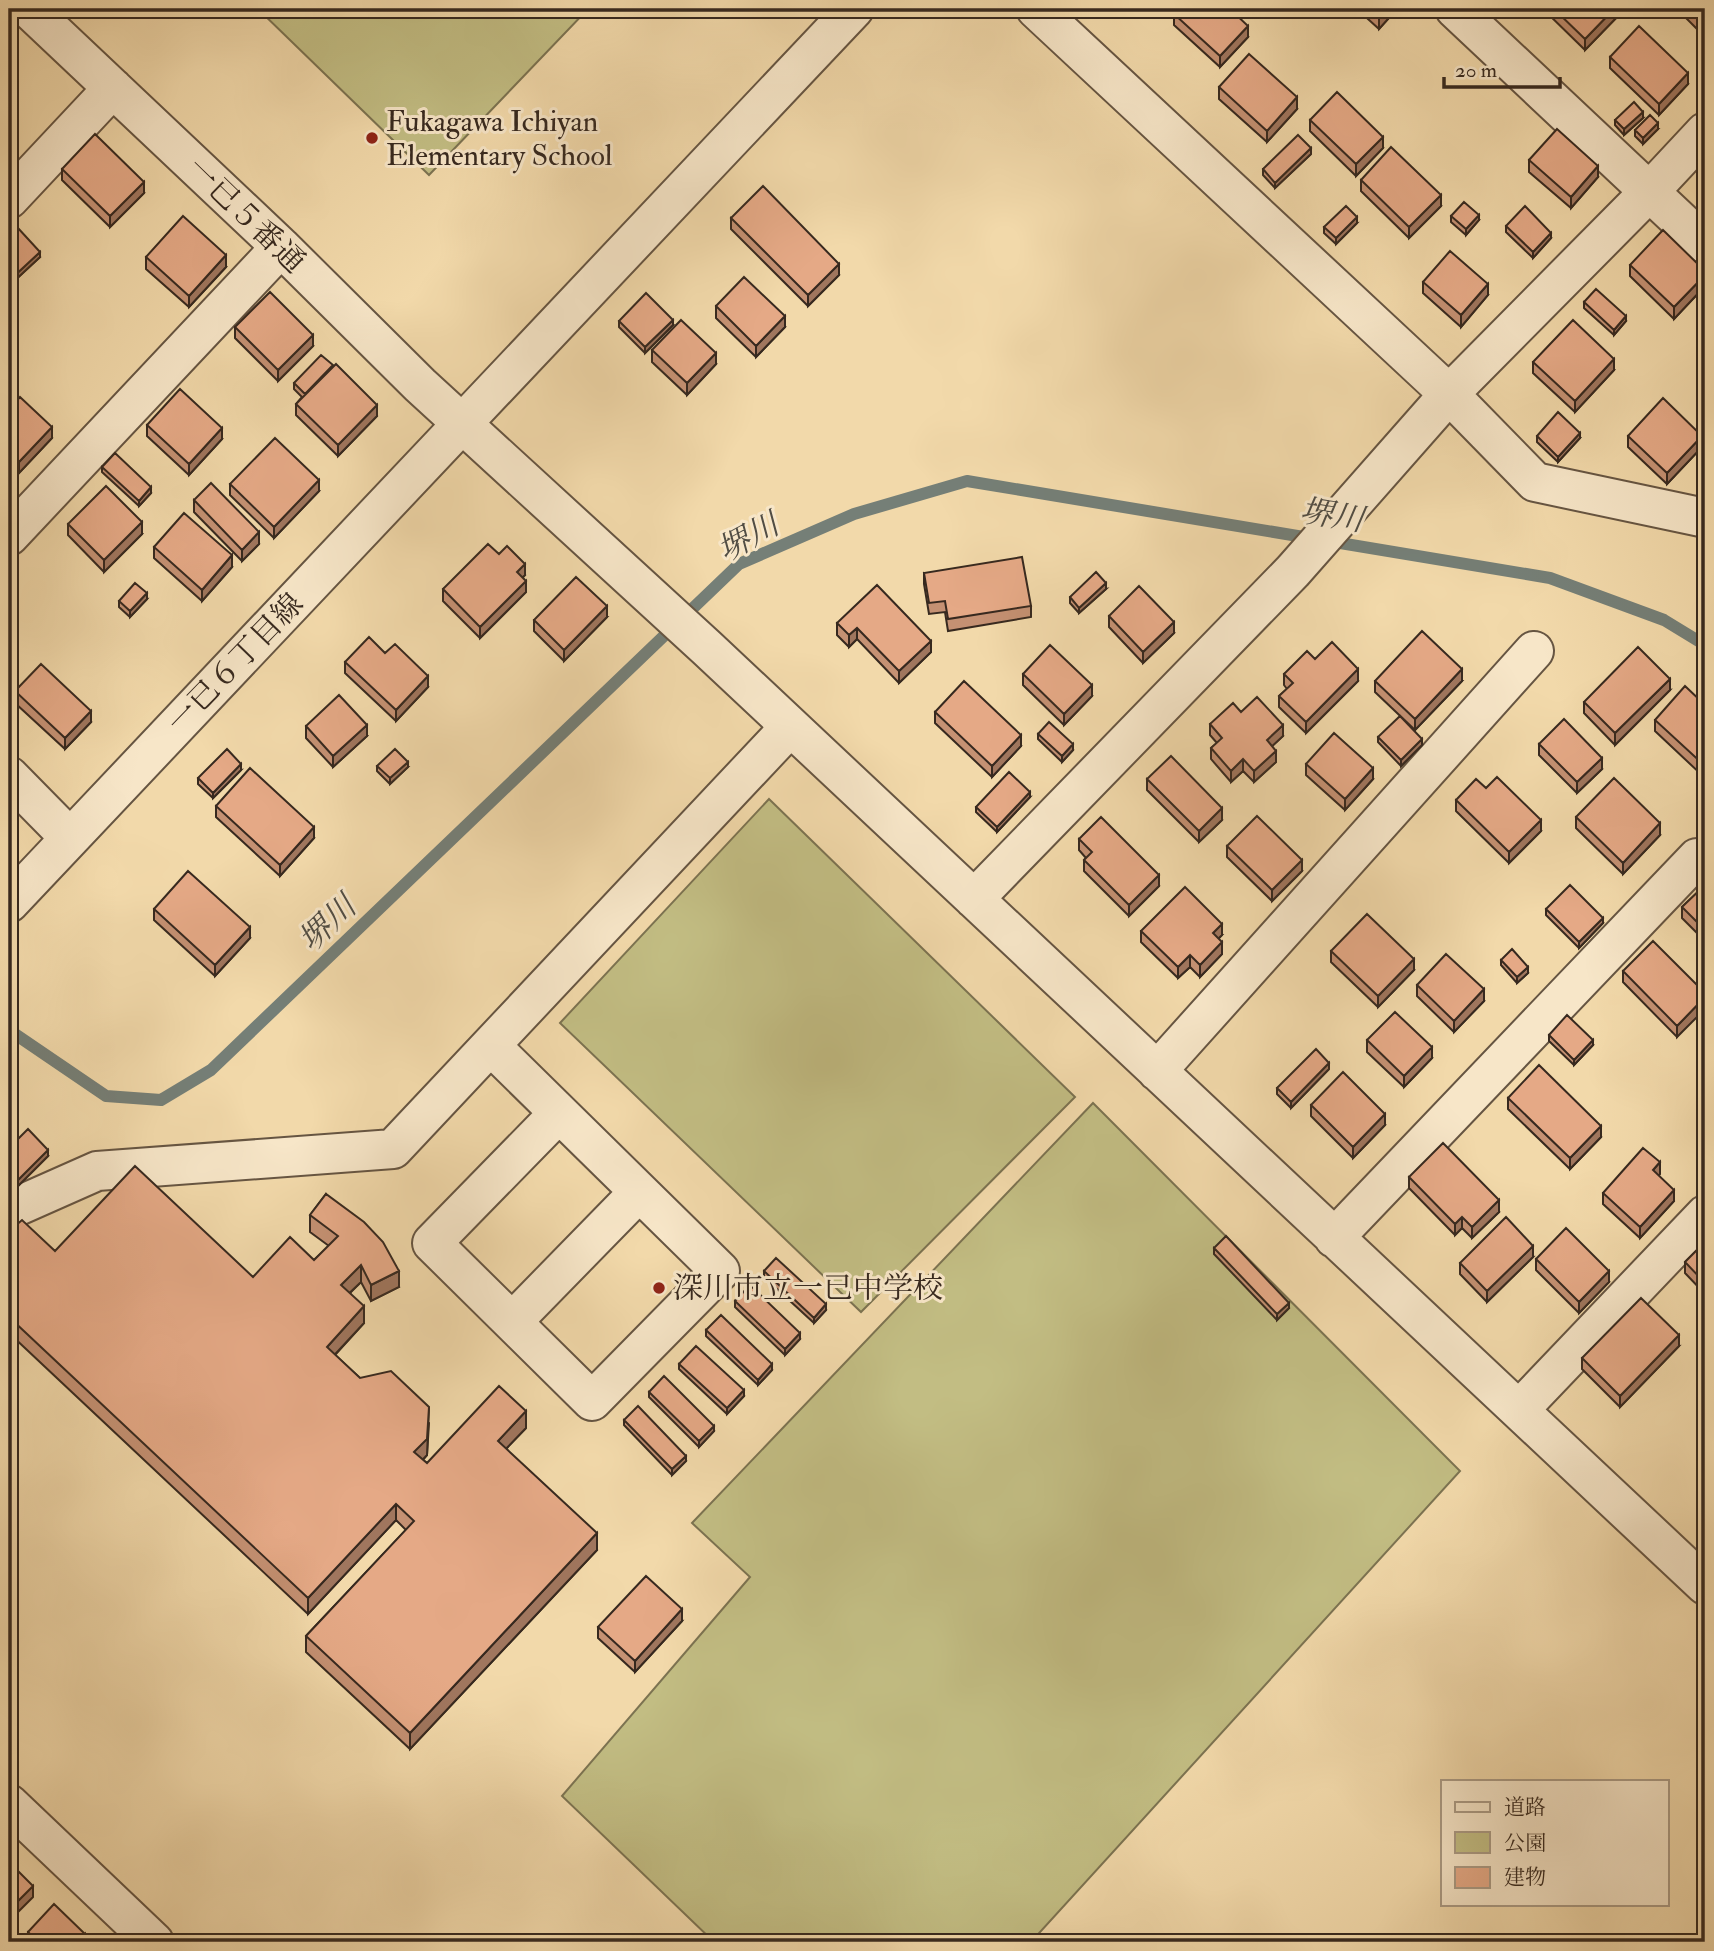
<svg xmlns="http://www.w3.org/2000/svg" width="1714" height="1951" viewBox="0 0 1714 1951" font-family="'IM FELL Double Pica','Noto Serif JP',serif">
<style>
.green{fill:#c2bd83;stroke:#7c7351;stroke-width:2}
.lines{fill:none;stroke-linecap:round;stroke-linejoin:round}
.stream{stroke:#757f77;stroke-width:12}
.minor-casing{stroke:#665542;stroke-width:42}
.minor{stroke:#f7e6c8;stroke-width:38}
.wall{fill:#c59173;stroke:#37291f;stroke-width:2}
.shaded-wall{fill:#a0765e;stroke:#37291f;stroke-width:2}
.building{fill:#e5a986;stroke:#37291f;stroke-width:2}
.poi-dot{fill:#8f2418;stroke:#f7e6c8;stroke-width:2.5}
.labels{text-anchor:middle;stroke-width:6;stroke-linejoin:round;paint-order:stroke}
.poi-label{font-size:30px;fill:#37291f;stroke:#f7e6c8;text-anchor:start}
.street-label{font-size:30px;fill:#37291f;stroke:#f7e6c8}
.water-label{font-size:32px;font-style:italic;fill:#514d44;stroke:#f7e6c8}
</style>
<rect width="100%" height="100%" fill="#f2d9aa"/>
<filter id="stains"><feTurbulence type="fractalNoise" baseFrequency=".00286" numOctaves="4"/><feColorMatrix values="0 0 0 0 .2 0 0 0 0 .09 0 0 0 0 .02 0 0 0 .5 -.17"/></filter>
<radialGradient id="worn" r=".72"><stop offset=".6" stop-color="#630" stop-opacity="0"/><stop offset="1" stop-color="#630" stop-opacity=".3"/></radialGradient>
<path class="green" d="M258,9H588L429,175Z
M769,799L1075,1097L861,1312L560,1023Z
M1093,1103L1460,1471L1031,1942H714L562,1796L750,1577L692,1523Z"/>
<g class="lines">
<path class="stream" d="M9,1030L106,1096L161,1100L211,1070L739,564L854,514L967,481L1550,578L1664,620L1705,645"/>
<g class="minor-casing">
<path id="minor" d="M29,9L281,247L420,385L707,648L1705,1585
M1036,9L1449,394L1535,482L1705,518
M1455,9L1705,244
M9,199L113,88
M9,536L281,247
M9,776L69,837
M974,899L1293,571L1449,394L1649,192L1705,132
M9,903L854,9
M491,1046L720,1271L592,1401L432,1243L559,1113
M1157,1071L1534,651
M9,1210L97,1171L393,1149L790,727
M1334,1238L1697,858
M512,1322L639,1192
M1519,1410L1705,1215
M9,1804L154,1942"/>
</g>
<use href="#minor" class="minor"/>
</g>
<path class="wall" d="M1357,9H1397L1379,29Z
M1543,9H1618V16L1585,50Z
M1677,9H1705V37Z
M1174,14L1248,37L1220,67L1174,25Z
M1610,57L1688,84L1659,115L1610,68Z
M1219,87L1297,109L1267,142L1219,99Z
M1643,118L1624,135L1615,125V120Z
M1310,120L1383,148L1356,176L1310,131Z
M1658,129L1643,144L1635,136V130Z
M1311,154L1275,188L1263,175V169Z
M1529,160L1598,177L1571,208L1529,172Z
M62,169L144,193L110,227L62,180Z
M1361,180L1441,206L1409,238L1361,191Z
M1451,216L1479,220L1466,235L1451,222Z
M731,218L839,275L808,306L731,229Z
M1357,223L1336,244L1324,233V227Z
M1506,226L1551,238L1533,258L1506,232Z
M9,235L40,257L12,283L9,280Z
M146,257L226,267L189,307L146,269Z
M1630,265L1705,271V286L1674,319L1630,276Z
M1423,282L1488,295L1461,327L1423,293Z
M1584,302L1626,321L1614,335L1584,308Z
M716,306L785,327L756,357L716,318Z
M619,321L673,325L645,353L619,327Z
M235,327L313,346L278,381L235,338Z
M652,350L716,364L687,395L652,362Z
M1533,362L1614,370L1575,412L1533,373Z
M333,367L377,416L338,456L296,415V404L302,397L294,389V383Z
M9,409L52,438L19,473L9,463Z
M147,425L222,439L189,475L147,436Z
M1537,436L1580,438L1558,462L1537,442Z
M1628,436L1702,447L1667,484L1628,447Z
M102,467L151,493L139,506L102,472Z
M230,484L319,491L274,538L230,495Z
M194,500L259,544L242,561L194,512Z
M68,524L142,534L104,572L68,535Z
M154,547L232,567L202,601L154,558Z
M499,554L525,575L523,577L526,592L480,638L443,601V589Z
M924,573L1031,606V617L948,631L945,612L929,614L924,584Z
M1106,589L1079,613L1070,603V597Z
M147,599L130,617L119,607V601Z
M1109,616L1174,633L1143,663L1109,627Z
M607,617L564,661L534,631V620Z
M837,623L931,641V652L899,683L857,639L849,647L837,635Z
M1315,659L1358,681L1306,733L1279,707V696L1287,689L1284,685V674Z
M345,662L428,687L396,721L345,673Z
M1023,674L1092,696L1064,725L1023,685Z
M1375,681H1462L1415,730L1375,692Z
M1670,690L1615,745L1584,713V702Z
M15,691L91,722L65,749L15,703Z
M1705,705V778L1655,731V720Z
M935,712L1021,746L992,777L935,723Z
M1241,712L1283,736L1272,746L1276,762L1254,782L1243,771L1231,782L1211,759V748L1217,743L1210,735V724Z
M306,726L367,736L333,767L306,738Z
M1038,734L1073,750L1062,762L1038,739Z
M1378,737L1422,745L1401,766L1378,742Z
M1539,744L1602,769L1577,793L1539,755Z
M1306,764L1373,779L1345,810L1306,775Z
M377,766L408,767L390,784L377,771Z
M241,770L213,798L198,784V778Z
M1147,779L1222,820L1199,842L1147,790Z
M1030,797L997,832L976,812V807Z
M1456,800L1541,831L1509,863L1456,811Z
M216,806L314,838L280,876L216,817Z
M1576,817L1660,835L1623,874L1576,828Z
M1079,839L1159,886L1129,916L1084,871V860L1086,858L1079,850Z
M1227,846L1302,871L1272,901L1227,857Z
M1705,885V941L1682,918V907Z
M154,909L250,938L215,976L154,920Z
M1546,909L1603,923L1579,948L1546,915Z
M1141,931L1222,935L1218,939L1222,954L1200,977L1190,967L1178,978L1141,942Z
M1331,951L1414,970L1378,1007L1331,962Z
M1501,960L1528,973L1517,983L1501,965Z
M1623,971L1705,993L1677,1037L1623,982Z
M1417,985L1484,1001L1454,1032L1417,996Z
M1549,1035L1593,1045L1574,1065L1549,1041Z
M1367,1040L1432,1058L1404,1087L1367,1052Z
M1329,1069L1291,1108L1277,1094V1088Z
M1508,1098L1601,1137L1570,1169L1508,1109Z
M1311,1105L1385,1125L1353,1158L1311,1116Z
M9,1148L48,1156L17,1187L9,1179Z
M1660,1174L1658,1175L1674,1201L1640,1238L1603,1204V1193Z
M1409,1177L1499,1212L1472,1238L1462,1228L1455,1235L1409,1188Z
M326,1194L399,1287L371,1301L361,1282L350,1293L364,1323L335,1355L360,1378L429,1423L427,1455L423,1460L427,1463L526,1428L506,1449L597,1550L410,1749L306,1652V1636L406,1530L396,1520L308,1614L9,1333V1224L13,1228L55,1251L253,1277L314,1260L329,1246L310,1232V1215Z
M1705,1242V1294L1685,1273V1262Z
M1214,1248L1289,1308L1277,1320L1214,1254Z
M1533,1257L1487,1302L1460,1274V1263Z
M1536,1259L1609,1282L1579,1313L1536,1270Z
M764,1271L826,1310L814,1323L764,1277Z
M735,1301L800,1339L785,1355L735,1307Z
M706,1330L772,1370L758,1385L706,1336Z
M1679,1346L1620,1407L1582,1369V1358Z
M679,1364L744,1396L727,1414L679,1369Z
M649,1392L714,1431L699,1447L649,1397Z
M624,1420L686,1461L672,1475L624,1425Z
M682,1621L635,1672L598,1638V1627Z
M28,1932L85,1942H28Z"/>
<path class="shaded-wall" d="M1387,9H1397L1379,29V18Z
M1614,9H1618V16L1585,50V39Z
M1248,26V37L1220,67V56Z
M1688,73V84L1659,115V104Z
M1297,97V109L1267,142V131Z
M1643,112V118L1624,135V129Z
M1658,123V129L1643,144V138Z
M1383,137V148L1356,176V164Z
M1311,148V154L1275,188V183Z
M1598,166V177L1571,208V197Z
M144,182V193L110,227V216Z
M1441,195V206L1409,238V227Z
M1479,215V220L1466,235V229Z
M1357,217V223L1336,244V238Z
M1551,233V238L1533,258V252Z
M40,252V257L12,283V278Z
M226,255V267L189,307V296Z
M839,264V275L808,306V295Z
M1705,275V286L1674,319V307Z
M1488,284V295L1461,327V315Z
M12,312V317L9,321V316Z
M785,316V327L756,357V346Z
M1626,316V321L1614,335V330Z
M673,320V325L645,353V347Z
M313,335V346L278,381V370Z
M716,353V364L687,395V383Z
M1614,359V370L1575,412V401Z
M377,405V416L338,456V445Z
M52,427V438L19,473V462Z
M222,428V439L189,475V464Z
M1580,433V438L1558,462V457Z
M1702,436V447L1667,484V473Z
M319,480V491L274,538V527Z
M151,487V493L139,506V501Z
M142,522V534L104,572V560Z
M259,532V544L242,561V550Z
M232,555V567L202,601V590Z
M525,564V575L517,583V572Z
M526,581V592L480,638V627Z
M1106,583V589L1079,613V608Z
M147,593V599L130,617V611Z
M607,606V617L564,661V650Z
M1174,622V633L1143,663V652Z
M857,628V639L849,647V635Z
M931,641V652L899,683V671Z
M1358,669V681L1306,733V722Z
M1462,669V681L1415,730V719Z
M428,676V687L396,721V710Z
M1670,679V690L1615,745V733Z
M1092,685V696L1064,725V714Z
M91,711V722L65,749V738Z
M367,725V736L333,767V756Z
M1283,725V736L1267,751V740Z
M1021,735V746L992,777V766Z
M1422,739V745L1401,766V760Z
M1073,744V750L1062,762V756Z
M1276,751V762L1254,782V771Z
M1602,758V769L1577,793V782Z
M1243,759V771L1231,782V771Z
M408,762V767L390,784V778Z
M241,764V770L213,798V793Z
M1373,768V779L1345,810V799Z
M1030,792V797L997,832V827Z
M1222,808V820L1199,842V831Z
M1541,820V831L1509,863V852Z
M1660,823V835L1623,874V863Z
M314,827V838L280,876V865Z
M1302,860V871L1272,901V890Z
M1159,875V886L1129,916V905Z
M1603,918V923L1579,948V942Z
M1222,924V935L1213,944V933Z
M250,927V938L215,976V965Z
M1222,942V954L1200,977V965Z
M1190,955V967L1178,978V967Z
M1414,959V970L1378,1007V996Z
M1528,967V973L1517,983V977Z
M1484,989V1001L1454,1032V1021Z
M1705,997V1009L1677,1037V1026Z
M1593,1040V1045L1574,1065V1060Z
M1432,1047V1058L1404,1087V1076Z
M1329,1063V1069L1291,1108V1102Z
M16,1112V1123L9,1131V1120Z
M1385,1114V1125L1353,1158V1147Z
M1601,1126V1137L1570,1169V1158Z
M48,1150V1156L17,1187V1181Z
M1660,1162V1174L1653,1181V1170Z
M1674,1190V1201L1640,1238V1227Z
M1499,1200V1212L1472,1238V1227Z
M1462,1217V1228L1455,1235V1224Z
M1533,1246V1257L1487,1302V1291Z
M361,1265V1282L341,1301V1285Z
M399,1271V1287L371,1301V1285Z
M1609,1271V1282L1579,1313V1302Z
M1289,1303V1308L1277,1320V1314Z
M826,1304V1310L814,1323V1318Z
M364,1306V1323L327,1363V1347Z
M800,1333V1339L785,1355V1349Z
M1679,1335V1346L1620,1407V1396Z
M772,1364V1370L758,1385V1380Z
M744,1390V1396L727,1414V1408Z
M429,1407L427,1455L414,1469V1452Z
M526,1411V1428L498,1457V1441Z
M714,1426V1431L699,1447V1441Z
M686,1456V1461L672,1475V1469Z
M396,1504V1520L308,1614V1598Z
M597,1533V1550L410,1749V1733Z
M682,1609V1621L635,1672V1661Z
M33,1886V1897L9,1921V1910Z
M85,1934V1942H77Z"/>
<path class="building" d="M1179,9H1230L1248,26L1220,56L1174,14Z
M1369,9H1387L1379,18Z
M1554,9H1614L1585,39Z
M1688,9H1705V26Z
M1639,26L1688,73L1659,104L1610,57Z
M1249,54L1297,97L1267,131L1219,87Z
M1337,92L1383,137L1356,164L1310,120Z
M1634,102L1643,112L1624,129L1615,120Z
M1650,115L1658,123L1643,138L1635,130Z
M1557,129L1598,166L1571,197L1529,160Z
M95,134L144,182L110,216L62,169Z
M1298,135L1311,148L1275,183L1263,169Z
M1391,147L1441,195L1409,227L1361,180Z
M763,186L839,264L808,295L731,218Z
M1464,202L1479,215L1466,229L1451,216Z
M1346,206L1357,217L1336,238L1324,227Z
M1525,206L1551,233L1533,252L1506,226Z
M183,216L226,255L189,296L146,257Z
M17,227L40,252L12,278L9,274V235Z
M1663,230L1705,271V275L1674,307L1630,265Z
M1450,251L1488,284L1461,315L1423,282Z
M744,277L785,316L756,346L716,306Z
M1596,289L1626,316L1614,330L1584,302Z
M270,292L313,335L278,370L235,327Z
M646,293L673,320L645,347L619,321Z
M681,320L716,353L687,383L652,350Z
M1573,320L1614,359L1575,401L1533,362Z
M321,355L333,365L305,394L294,383Z
M336,364L377,405L338,445L296,404Z
M180,389L222,428L189,464L147,425Z
M20,397L52,427L19,462L9,452V409Z
M1663,398L1702,436L1667,473L1628,436Z
M1558,412L1580,433L1558,457L1537,436Z
M275,438L319,480L274,527L230,484Z
M115,453L151,487L139,501L102,467Z
M211,483L259,532L242,550L194,500Z
M106,486L142,522L104,560L68,524Z
M184,513L232,555L202,590L154,547Z
M488,544L499,554L507,546L525,564L517,572L526,581L480,627L443,589Z
M1022,557L1031,606L948,619L945,601L929,603L924,573Z
M1096,572L1106,583L1079,608L1070,597Z
M576,577L607,606L564,650L534,620Z
M135,583L147,593L130,611L119,601Z
M877,585L931,641L899,671L857,628L849,635L837,623Z
M1139,586L1174,622L1143,652L1109,616Z
M1422,631L1462,669L1415,719L1375,681Z
M369,637L385,653L395,644L428,676L396,710L345,662Z
M1332,642L1358,669L1306,722L1279,696L1293,683L1284,674L1307,651L1315,659Z
M1050,645L1092,685L1064,714L1023,674Z
M1638,647L1670,679L1615,733L1584,702Z
M41,664L91,711L65,738L15,691Z
M964,681L1021,735L992,766L935,712Z
M1685,686L1705,705V766L1655,720Z
M339,695L367,725L333,756L306,726Z
M1257,697L1283,725L1267,740L1276,751L1254,771L1243,759L1231,771L1211,748L1222,738L1210,724L1233,703L1241,712Z
M1400,716L1422,739L1401,760L1378,737Z
M1564,719L1602,758L1577,782L1539,744Z
M1049,722L1073,744L1062,756L1038,734Z
M1334,733L1373,768L1345,799L1306,764Z
M227,749L241,764L213,793L198,778Z
M395,749L408,762L390,778L377,766Z
M1171,756L1222,808L1199,831L1147,779Z
M250,768L314,827L280,865L216,806Z
M1009,772L1030,792L997,827L976,807Z
M1497,777L1541,820L1509,852L1456,800L1476,779L1486,788Z
M1614,778L1660,823L1623,863L1576,817Z
M1257,816L1302,860L1272,890L1227,846Z
M1101,817L1159,875L1129,905L1084,860L1092,852L1079,839Z
M188,871L250,927L215,965L154,909Z
M1570,885L1603,918L1579,942L1546,909Z
M1705,885V930L1682,907Z
M1185,887L1222,924L1213,933L1222,942L1200,965L1190,955L1178,967L1141,931Z
M1367,914L1414,959L1378,996L1331,951Z
M1653,941L1705,993V997L1677,1026L1623,971Z
M1512,949L1528,967L1517,977L1501,960Z
M1446,954L1484,989L1454,1021L1417,985Z
M1395,1012L1432,1047L1404,1076L1367,1040Z
M1567,1015L1593,1040L1574,1060L1549,1035Z
M1316,1049L1329,1063L1291,1102L1277,1088Z
M1539,1065L1601,1126L1570,1158L1508,1098Z
M1343,1072L1385,1114L1353,1147L1311,1105Z
M9,1105L16,1112L9,1120Z
M28,1129L48,1150L17,1181L9,1173V1148Z
M1443,1143L1499,1200L1472,1227L1462,1217L1455,1224L1409,1177Z
M1643,1148L1660,1162L1653,1170L1674,1190L1640,1227L1603,1193Z
M135,1166L253,1277L290,1237L314,1260L338,1236L310,1215L326,1194L364,1222L383,1242L399,1271L371,1285L361,1265L341,1285L364,1306L327,1347L360,1378L391,1371L429,1407L427,1439L414,1452L427,1463L499,1386L526,1411L498,1441L597,1533L410,1733L306,1636L414,1521L396,1504L308,1598L9,1317V1224L13,1228L22,1220L55,1251Z
M1506,1217L1533,1246L1487,1291L1460,1263Z
M1566,1228L1609,1271L1579,1302L1536,1259Z
M1226,1236L1289,1303L1277,1314L1214,1248Z
M1705,1242V1283L1685,1262Z
M776,1258L826,1304L814,1318L764,1271Z
M750,1285L800,1333L785,1349L735,1301Z
M1641,1298L1679,1335L1620,1396L1582,1358Z
M721,1315L772,1364L758,1380L706,1330Z
M696,1346L744,1390L727,1408L679,1364Z
M664,1376L714,1426L699,1441L649,1392Z
M638,1406L686,1456L672,1469L624,1420Z
M646,1576L682,1609L635,1661L598,1627Z
M9,1862L33,1886L9,1910Z
M54,1904L85,1934L77,1942H38L28,1932Z"/>
<g class="poi-dot">
<circle cx="372" cy="138" r="7"/>
<circle cx="659" cy="1288" r="7"/>
</g>
<g class="labels">
<g class="poi-label">
<text x="386" y="131">Fukagawa Ichiyan<tspan x="386" dy="34">Elementary School</tspan></text>
<text x="673" y="1298">深川市立一已中学校</text>
</g>
<g class="street-label">
<text transform="translate(246 215) rotate(44)" y="10">一已５番通</text>
<text transform="translate(235 663) rotate(-46)" y="10">一已６丁目線</text>
</g>
<g class="water-label">
<text transform="translate(1332 515) rotate(9)" y="11">堺川</text>
<text transform="translate(748 537) rotate(-29)" y="11">堺川</text>
<text transform="translate(327 923) rotate(-44)" y="11">堺川</text>
</g>
</g>
<rect width="1714" height="1951" fill="none" stroke="#f2d9aa" stroke-width="35"/>
<rect x="10" y="10" width="1693" height="1930" fill="none" stroke="#37291f" stroke-width="3.5"/>
<rect x="18" y="18" width="1679" height="1916" fill="none" stroke="#37291f" stroke-width="2"/>
<rect x="1441" y="1780" width="228" height="126" fill="#f7e6c8" stroke="#aa9a84" stroke-width="2"/>
<rect x="1455" y="1802" width="35" height="10" fill="#f7e6c8" stroke="#aa9a84" stroke-width="2"/>
<text x="1504" y="1814" font-size="21" fill="#37291f">道路</text>
<rect x="1455" y="1832" width="35" height="21" fill="#c2bd83" stroke="#aa9a84" stroke-width="2"/>
<text x="1504" y="1850" font-size="21" fill="#37291f">公園</text>
<rect x="1455" y="1867" width="35" height="21" fill="#e5a986" stroke="#aa9a84" stroke-width="2"/>
<text x="1504" y="1884" font-size="21" fill="#37291f">建物</text>
<path d="M1444 77v10h116v-10" fill="none" stroke="#37291f" stroke-width="3.5"/>
<text x="1455" y="77" font-size="21" fill="#37291f" stroke="#f7e6c8" stroke-width="5" paint-order="stroke">20 m</text>
<rect width="100%" height="100%" filter="url(#stains)"/>
<rect width="100%" height="100%" fill="url(#worn)"/>
</svg>
